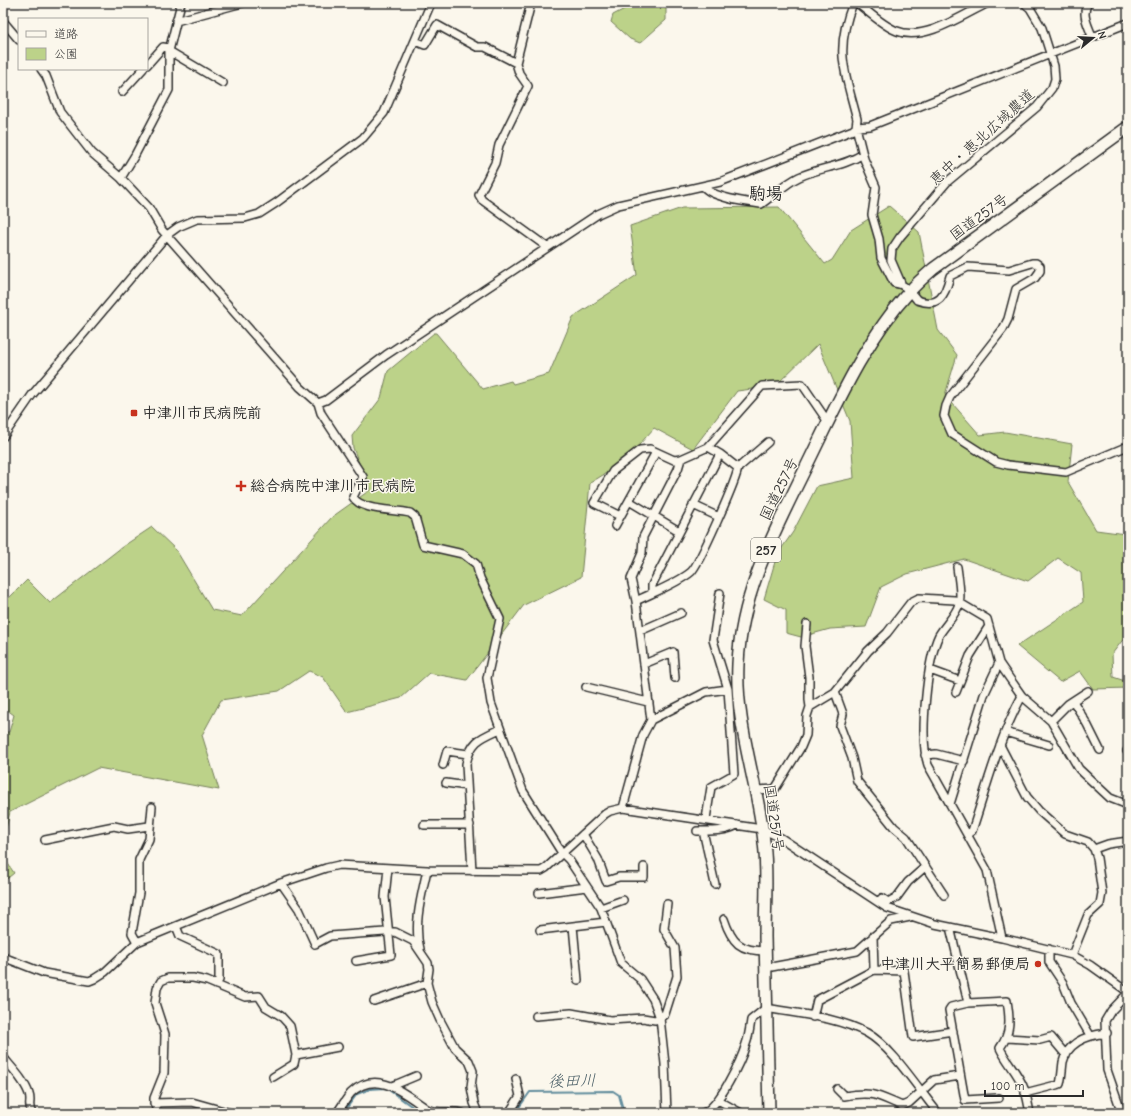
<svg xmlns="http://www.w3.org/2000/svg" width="1131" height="1116" viewBox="0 0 1131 1116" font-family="'Comic Neue','Klee One',sans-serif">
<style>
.green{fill:#bcd289;stroke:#747e5a}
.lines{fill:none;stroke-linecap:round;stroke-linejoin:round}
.stream{stroke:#628d9d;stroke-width:2}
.minor-casing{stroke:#2b2b2b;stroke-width:10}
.highway-casing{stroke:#2b2b2b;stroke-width:14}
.minor{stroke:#fbf7ec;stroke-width:7}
.highway{stroke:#fbf7ec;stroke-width:11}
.poi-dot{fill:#c8321e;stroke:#fbf7ec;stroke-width:1.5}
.labels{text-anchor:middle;stroke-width:3;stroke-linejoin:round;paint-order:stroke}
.shield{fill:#fbf7ec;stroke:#696865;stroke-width:1}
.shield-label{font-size:14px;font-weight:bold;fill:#2b2b2b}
.street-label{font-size:15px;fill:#2b2b2b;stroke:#fbf7ec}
.poi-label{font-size:15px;font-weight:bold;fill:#2b2b2b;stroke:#fbf7ec;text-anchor:start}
.water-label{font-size:16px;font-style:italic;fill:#475c64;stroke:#fbf7ec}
.quarter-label{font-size:17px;font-weight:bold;fill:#2b2b2b;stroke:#fbf7ec}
</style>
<rect width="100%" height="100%" fill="#fbf7ec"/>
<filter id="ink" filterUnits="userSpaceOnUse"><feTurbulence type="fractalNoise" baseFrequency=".025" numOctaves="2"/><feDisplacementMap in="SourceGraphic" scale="8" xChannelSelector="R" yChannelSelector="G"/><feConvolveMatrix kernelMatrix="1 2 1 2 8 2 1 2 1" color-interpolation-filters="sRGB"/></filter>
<g filter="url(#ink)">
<path class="green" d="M636,3H666V20L640,43L630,39L611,22L613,15Z
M889,206L919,232L938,330L957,355L945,395L980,435L1005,432L1072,444L1068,482L1096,530L1126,534L1128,532V633L1112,654L1113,677L1125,681L1128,688L1093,689L1080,671L1060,682L1017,646L1083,602L1081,573L1058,558L1028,581L964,559L907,574L881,587L866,627L830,629L801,637L786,633V610L764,599L777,555L793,532L817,486L854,478L850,421L818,344L775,386L737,391L693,449L654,428L624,462L590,483L581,577L524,605L467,680L429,673L401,698L347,712L323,677L309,671L279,691L221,700L202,735L219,790L98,768L10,812L3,841V732H9L14,715L3,707V604L27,580L50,603L122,547L152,527L176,550L212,610L242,616L332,517L370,490L353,448L352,436L381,398L388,371L434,333H436L483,389L511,381L513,384L549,374L573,317L637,275L630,226L682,208L779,207L825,264L832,260L851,230Z
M3,856L14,873L3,882Z"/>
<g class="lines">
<path class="stream" d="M97,1113C110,1109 123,1107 136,1113
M343,1113L357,1094L370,1089L386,1088L421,1113
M515,1113L530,1092L613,1091L619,1095L624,1113"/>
<g class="minor-casing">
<path id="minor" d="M531,3L516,63L519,73L528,86L499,145L495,163L479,195L482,200L547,247
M853,3C834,51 845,72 857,119L856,127L864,159L876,187L872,215L879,239L881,258L894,283C905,284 910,291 917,300C939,308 945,296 950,276L968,267L1009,270L1032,263H1036L1040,266V271L1035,278L1016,289L1008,319L1003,329L950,397L946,406L944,416L952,434L996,462L1008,465L1066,472L1128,446
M857,3C869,12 883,26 897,31C924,42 963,15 988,3
M1088,3C1081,14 1088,25 1092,36
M3,21L19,40
M176,21L242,3
M415,41L425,45L437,25L477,47H485L516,63
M169,51L223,83
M147,65L163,47L169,48
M41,69L46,76L60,112L92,153L121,178L149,208L162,230L300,387L318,403L321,413L363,477L353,497C361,511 394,509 410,513L415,517L423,545L463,554L476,564L480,578L500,619L487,678L491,703L523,791L562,853L569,860L601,908L621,963L640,979L653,999L660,1018L665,1064L667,1113
M122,92L143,69
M121,178L135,155L169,90V51L181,3
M703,186C712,198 746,202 761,204C773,196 786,183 799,177C820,167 843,167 863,154
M901,283L891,260L892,249L900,237L947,182L1037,107L1052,88L1055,79L1054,66L1042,28L1030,8L1024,3
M318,403L326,400L386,355L598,214L618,205L720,182L853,130L856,127L870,126L1128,23
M3,437L32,395L167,235L178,227L197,219L245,218L259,214L276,203L363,138L384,113L431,3
M738,468L768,442
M629,501L679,531
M693,505L719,517
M620,516L594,503L613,471L640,450L650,449L674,460L681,459L708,447L762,386L802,384L828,422
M615,526L656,452
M957,567C958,576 962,596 959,604C956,615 945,625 939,635C927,660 919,738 928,765L987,870L1002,938
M652,593V585L720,454
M636,601C652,593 678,583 691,572C699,565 736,481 738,468L720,454L708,447
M807,624L805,646L809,677V700L810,707
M640,631L681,613
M644,664L673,652L675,678
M930,670L960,681
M586,687L648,702
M835,692L843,714L840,726L852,758L857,781L894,827L906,837L944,895
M956,692L970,656L989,626
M1073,701L1087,724L1100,750
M651,720L636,601L631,579L642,553L643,537L678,469L681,459
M1051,721L1068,704L1088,691
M1005,732L1049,745
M1000,745L1027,797L1039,811L1065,834L1088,842L1094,849L1097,858L1102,893L1100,904L1088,915L1072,955
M1127,751L1128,750
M925,755L936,754L964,761
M443,765L447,751L468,754
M446,783L467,786
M756,790L775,789L801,747L806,735L807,716L810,707L835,692L868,651L887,633L911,602L919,598L955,600L987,619L999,663L1010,679L1022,696L1051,721L1079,769L1110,798L1128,805
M950,804L984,695L999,663
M623,808L643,735L651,720L706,692L728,689
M706,819L711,787L734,774L728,689L713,640L720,593
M424,825H470
M697,831C712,831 724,832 737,825
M703,831L715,884
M583,834L598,859L606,881L619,877H644V867
M967,834L972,831C987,786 999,738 1022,696
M45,840L114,826L128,829L149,826
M1094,849L1108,844L1128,841
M472,871L466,764C471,741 480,738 500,729
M281,883L299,909L315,944L330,936L385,932H395L413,941L428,963L429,969L427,983L432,1002L440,1020L455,1048L469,1061L473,1071L471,1087L474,1103L478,1113
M539,893L587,887
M878,902L882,898L888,902L897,897L908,882L925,867
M601,908L623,900
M724,919C732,943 740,951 766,951
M176,926L180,936L219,954V980L216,985
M573,926L578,980
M950,927L968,1003L951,1007L949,1010L965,1100L999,1098
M540,930L606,922
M873,936L874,970L904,971L913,1037L953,1031
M137,942L132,933L139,893V860L149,839L152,807
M420,949C413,924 422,894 427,870
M1049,949V962L1063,983L1071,1003L1090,1035
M3,957L44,973L89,981L94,979L105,972L137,942L281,883L326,868L339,865L427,870L541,871L546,868L605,814L610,811L623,808L762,829L781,838L887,908L935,924L1002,938L1072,955L1090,965L1128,992
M356,961L391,955L385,897L388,868
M766,968L857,951L891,921L910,917
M374,1001L427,983
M968,1003L1007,1001C1010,1019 1011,1033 1000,1048C1006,1061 1017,1072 1023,1086C1027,1094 1028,1104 1030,1113
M536,1016L571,1013L610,1020L643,1018L655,1020L660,1018L665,1014L677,976L675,948L664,929L667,904
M813,1017L817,1000L874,970
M1007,1038L1040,1040L1051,1037L1066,1055
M3,1057C12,1068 25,1081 29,1094C32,1102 27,1105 32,1113
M273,1077L294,1064L296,1055
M392,1086L416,1076
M837,1089L844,1096C873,1091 876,1095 902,1106L909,1103L934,1080L960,1076
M1025,1093L1060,1084C1062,1076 1062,1069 1063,1062C1068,1041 1088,1035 1107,1033
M718,1100L741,1113
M154,1103L192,1102L231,1113
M158,1113L154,1103V1098L164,1073L165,1034L155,1003L157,988L161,981L168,978H193L207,981L245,997L259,996L266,1007L281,1016L290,1026L296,1055L338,1047
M337,1113C341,1107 346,1099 351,1093C377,1068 405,1094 427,1109
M425,1113L427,1109C439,1114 450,1110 462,1113
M509,1113L520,1096L516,1079
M703,1113C719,1107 741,1061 746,1044C749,1036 750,1027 751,1020L766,1008C799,1014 837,1017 867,1033C892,1047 919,1090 938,1113
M1122,1113L1107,1070L1105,1021L1111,1011L1128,993"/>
</g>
<g class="highway-casing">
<path id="highway" d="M769,1113C768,1054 766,996 765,937C765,906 768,873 764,842C758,783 735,725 738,664C741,591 776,529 807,465C836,406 865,340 910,291C917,283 925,276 933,269L1128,127"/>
</g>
<use href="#minor" class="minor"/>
<use href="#highway" class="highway"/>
</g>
</g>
<g class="poi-dot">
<rect x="130" y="409" width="8" height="8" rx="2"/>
<path d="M239 480h4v4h4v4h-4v4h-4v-4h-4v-4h4z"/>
<circle cx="1038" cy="964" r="4"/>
</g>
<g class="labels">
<rect class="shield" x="751" y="538" width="30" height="24" rx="3"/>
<g class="shield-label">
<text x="766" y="555">257</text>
</g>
<g class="street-label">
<text transform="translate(982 137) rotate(-42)" y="5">恵中・恵北広域農道</text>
<text transform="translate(979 217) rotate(-36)" y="5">国道257号</text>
<text transform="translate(779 489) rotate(-64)" y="5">国道257号</text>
<text transform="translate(774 818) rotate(82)" y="5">国道257号</text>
</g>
<g class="poi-label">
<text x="142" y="418">中津川市民病院前</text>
<text x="250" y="491">総合病院中津川市民病院</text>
<text x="1030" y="969" text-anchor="end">中津川大平簡易郵便局</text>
</g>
<g class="water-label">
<text transform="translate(572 1080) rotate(-1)" y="6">後田川</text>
</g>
<g class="quarter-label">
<text x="766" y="199">駒場</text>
</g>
</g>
<rect width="1131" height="1116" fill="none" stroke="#fbf7ec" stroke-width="16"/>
<rect x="8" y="8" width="1115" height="1100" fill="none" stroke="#2b2b2b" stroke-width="1.5" filter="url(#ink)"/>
<rect x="18" y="18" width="130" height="52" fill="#fbf7ec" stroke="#a8a59f"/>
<rect x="26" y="31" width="20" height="6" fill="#fbf7ec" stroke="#a8a59f"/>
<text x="54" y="38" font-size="12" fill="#2b2b2b">道路</text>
<rect x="26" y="48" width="20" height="12" fill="#bcd289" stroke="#a8a59f"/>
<text x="54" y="58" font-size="12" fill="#2b2b2b">公園</text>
<g transform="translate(1093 38) rotate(72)" stroke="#fbf7ec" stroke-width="3" paint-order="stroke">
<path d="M0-3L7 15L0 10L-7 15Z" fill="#2b2b2b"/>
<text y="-6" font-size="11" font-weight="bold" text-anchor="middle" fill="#2b2b2b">N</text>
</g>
<path d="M985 1090v6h98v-6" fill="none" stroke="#2b2b2b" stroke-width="2"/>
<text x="991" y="1090" font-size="12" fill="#2b2b2b" stroke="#fbf7ec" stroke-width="3" paint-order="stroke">100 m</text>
</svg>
